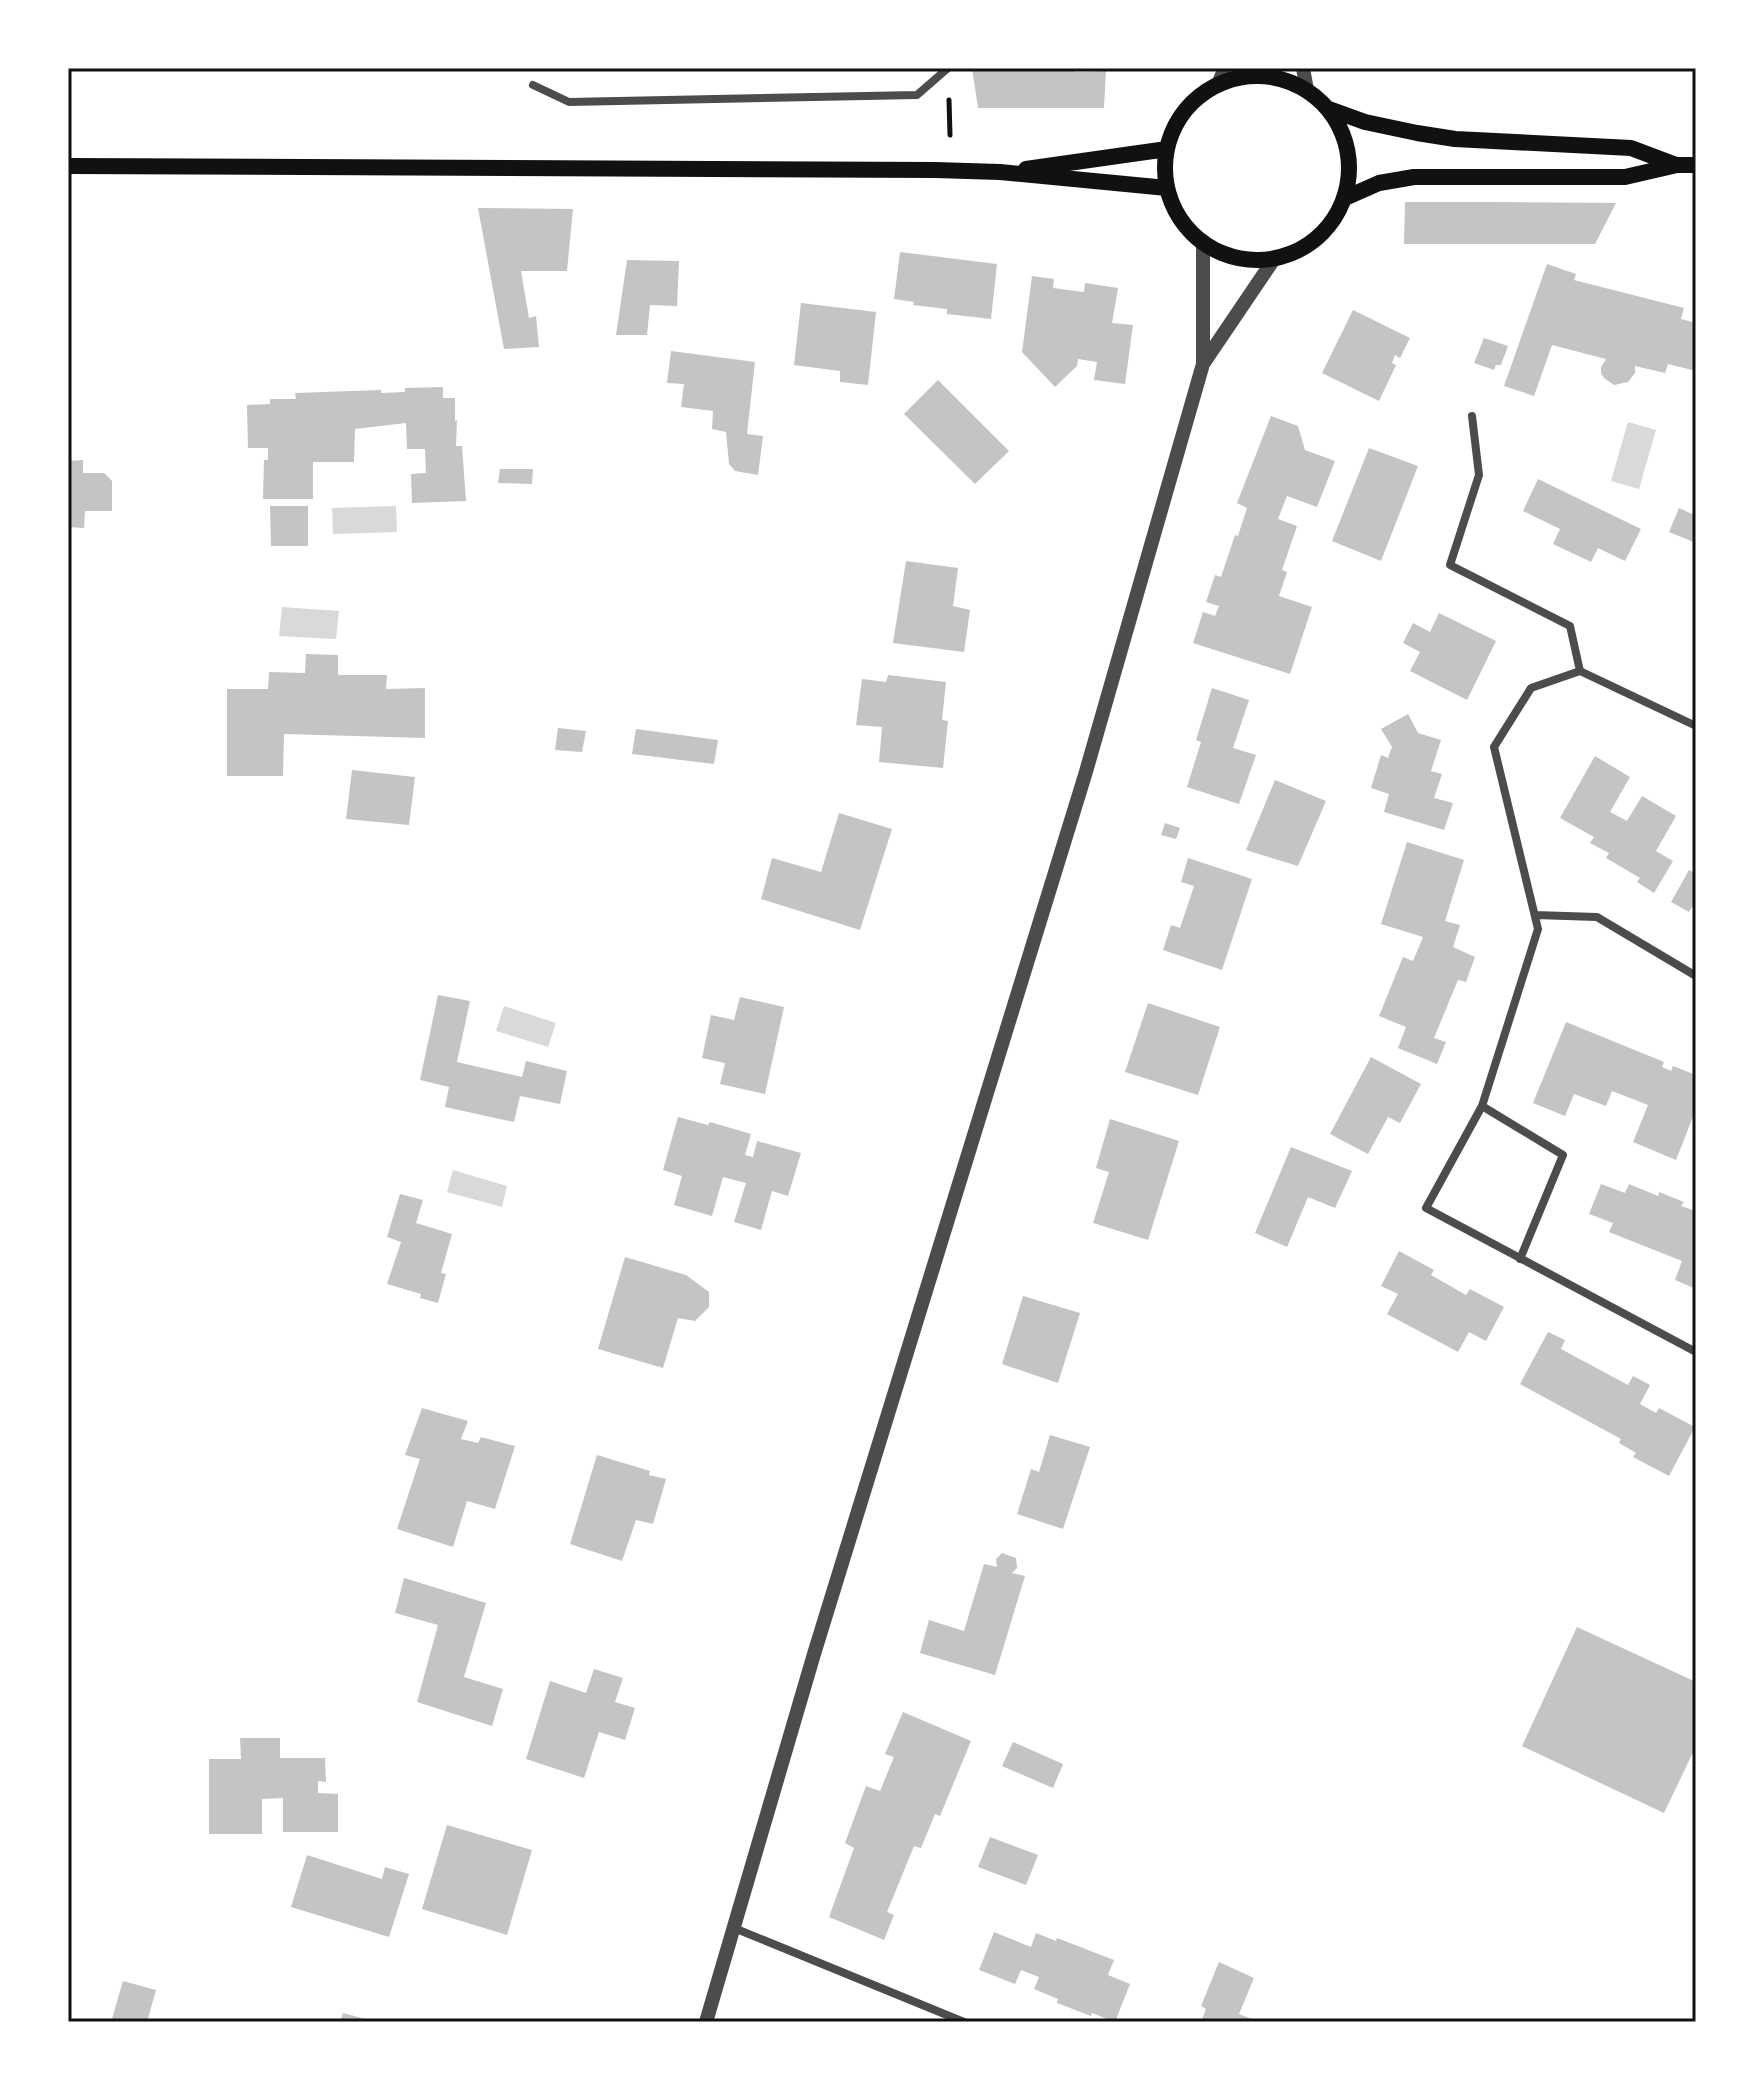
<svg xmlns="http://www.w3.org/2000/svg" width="1764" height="2090" viewBox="0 0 1764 2090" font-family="'Exo 2',sans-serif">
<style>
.water{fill:#d9d9d9}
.building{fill:#c4c4c4}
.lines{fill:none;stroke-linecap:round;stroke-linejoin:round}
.path{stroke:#111;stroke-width:5}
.minor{stroke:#4c4c4c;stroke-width:8}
.tertiary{stroke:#4c4c4c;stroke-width:14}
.secondary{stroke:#111;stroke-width:16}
.neatline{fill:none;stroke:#111;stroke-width:3}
</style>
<rect width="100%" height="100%" fill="#fff"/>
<path class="water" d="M1628,422L1656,430L1639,489L1611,481Z
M396,506L397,532L333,534L332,508Z
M282,607L339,611L336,639L279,636Z
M504,1006L556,1023L548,1047L496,1031Z
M453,1170L507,1186L502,1207L447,1192Z"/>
<path class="building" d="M972,68H1075V72L1106,71L1104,108H978Z
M1405,202H1488L1616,203L1595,244H1404Z
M478,208L573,209L567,271H521L529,318L536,316L539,347L504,349Z
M900,252L997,264L991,319L947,314V309L913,305L914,302L894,299Z
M627,260L679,261L677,306L650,305L647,335H616Z
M1547,264L1576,274L1574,280L1684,308L1681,319L1696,323V371L1668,364L1665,373L1635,366V373L1628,382L1614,385L1604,378L1601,373V367L1606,359L1552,345L1534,396L1504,386Z
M1032,276L1054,279L1053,288L1084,292L1085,283L1118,288L1112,323L1133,325L1125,384L1094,380L1097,362L1078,359L1077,366L1055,387L1022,352Z
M801,303L876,312L868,385L840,382V371L794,365Z
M1353,310L1410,338L1400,358L1395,355L1392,363L1396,365L1379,401L1322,373Z
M1484,338L1508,346L1501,365H1496L1494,370L1474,363Z
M671,351L755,362L747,434L763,436L758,475L735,471L729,464L726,432L712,429L713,411L681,407L684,384L667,383Z
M938,380L1009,451L975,484L904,414Z
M443,387V398H455V421L457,420L456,446H462L466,501L412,503L411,474L426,473L425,449H407L406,423L355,429L354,462H313V499H263L264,460H268V448H248L247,405L270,404V399H296L295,393L381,390V393L405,392V388Z
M1271,416L1298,426L1305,450L1335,461L1317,507L1287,496L1278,519L1297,526L1282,570L1287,572L1279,596L1312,607L1290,674L1193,643L1203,612L1215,616L1219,606L1206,602L1215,575L1221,577L1235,535L1238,536L1247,508L1237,503Z
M1369,448L1418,466L1381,561L1332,541Z
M83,460V473H104L112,481V511H85L84,528L68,527V461Z
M500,469H533L532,484L498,483Z
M1538,479L1641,529L1625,561L1598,548L1591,562L1553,544L1560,529L1523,511Z
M1696,505V543L1669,532L1679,508L1692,514Z
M270,506H308V546H271Z
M906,561L958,568L953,606L970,610L964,652L893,643Z
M1439,613L1496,641L1467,700L1410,671L1420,652L1403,643L1413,623L1430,632Z
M306,654L338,655V675H387L386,689L425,688V738L284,734L283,776H227V689H268L269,672L305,673Z
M888,675L946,682L942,720L948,721L943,768L879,762L882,727L856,725L862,679L886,682Z
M1212,688L1249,700L1233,748L1256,755L1239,804L1187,787L1201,742L1196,740Z
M1408,714L1418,733L1441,740L1431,771L1442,774L1434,798L1453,803L1444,830L1384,812L1389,794L1371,788L1381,755L1388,758L1392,747L1381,729Z
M558,728L586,731L582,752L555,750Z
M636,729L718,740L714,764L632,754Z
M1595,756L1630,777L1610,812L1627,821L1642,796L1676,816L1656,851L1673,861L1654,893L1637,882L1640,878L1606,858L1609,853L1590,843L1594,837L1560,818Z
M352,770L415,777L409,825L346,819Z
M1275,780L1326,801L1298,866L1246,850Z
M839,813L892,829L860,930L761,899L772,858L821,872Z
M1165,823L1180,828L1176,839L1161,835Z
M1407,842L1464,860L1445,921L1460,925L1453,947L1475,957L1466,982L1458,980L1434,1038L1446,1042L1437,1064L1398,1048L1406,1027L1379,1016L1403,957L1413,961L1423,937L1381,924Z
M1188,858L1252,879L1222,970L1163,950L1171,925L1180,928L1194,886L1181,882Z
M1689,870L1696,874V909L1692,907L1689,912L1671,902Z
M438,995L470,1001L457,1062L522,1077L526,1061L567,1071L560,1104L520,1096L514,1122L445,1107L449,1087L420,1080Z
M740,997L784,1007L765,1094L720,1084L725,1063L702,1058L711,1015L734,1020Z
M1148,1003L1220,1027L1198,1095L1125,1072Z
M1566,1022L1664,1062L1662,1067L1671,1071L1673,1066L1696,1075V1109L1676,1160L1633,1142L1648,1105L1612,1091L1606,1106L1574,1094L1565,1116L1533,1103Z
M1371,1057L1421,1084L1400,1123L1388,1117L1368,1154L1330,1134Z
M678,1117L708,1125L710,1122L751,1134L745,1155L753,1157L757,1141L801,1153L788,1196L772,1191L761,1230L734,1222L746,1183L723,1177L712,1216L674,1205L682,1176L663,1170Z
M1110,1119L1179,1141L1148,1240L1093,1223L1109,1172L1096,1168Z
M1291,1147L1352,1171L1335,1208L1308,1197L1287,1247L1255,1233Z
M1601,1184L1625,1193L1629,1184L1658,1196L1659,1192L1684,1202L1681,1206L1696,1211V1289L1675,1280L1682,1261L1609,1232L1613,1223L1589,1214Z
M400,1194L423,1200L416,1223L452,1234L441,1273L446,1274L438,1303L420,1298L421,1294L387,1284L401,1242L387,1237Z
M1399,1251L1434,1270L1431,1275L1466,1295L1470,1289L1504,1307L1486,1341L1469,1332L1458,1352L1387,1314L1398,1294L1381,1286Z
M625,1257L686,1275L709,1292V1307L695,1321L678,1318L663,1368L598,1349Z
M1023,1296L1080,1313L1058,1383L1002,1364Z
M1548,1332L1565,1340L1561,1349L1628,1385L1633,1376L1650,1385L1640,1404L1656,1413L1659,1408L1695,1427L1669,1476L1633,1457L1636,1453L1619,1443L1621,1439L1520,1384Z
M422,1408L468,1421L461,1439L478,1443L481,1437L515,1446L495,1509L467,1501L453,1547L397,1529L420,1459L405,1455Z
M1050,1435L1090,1447L1063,1529L1017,1514L1031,1469L1039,1472Z
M597,1455L650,1471L649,1475L666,1479L653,1524L636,1520L622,1561L570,1544Z
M1002,1553L1016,1558L1017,1568L1012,1573L1025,1576L995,1675L920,1653L929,1620L964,1631L984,1564L997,1567L996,1559Z
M404,1578L486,1603L464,1677L503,1689L492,1726L417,1702L438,1625L395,1613Z
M1577,1627L1696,1682V1746L1664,1813L1522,1746Z
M594,1669L623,1678L615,1702L635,1708L625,1740L599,1732L584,1778L526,1759L550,1681L586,1693Z
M903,1712L971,1741L940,1816L935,1814L921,1848L914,1846L887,1912L894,1915L884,1940L829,1917L854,1848L845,1843L866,1786L880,1791L894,1757L885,1754Z
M240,1738H280V1758H325L326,1782L318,1781V1793L338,1794V1832H283V1798L262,1799V1834H209V1759H241Z
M1013,1742L1063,1764L1053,1788L1002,1766Z
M447,1825L532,1850L507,1935L422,1909Z
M990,1837L1038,1855L1026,1885L978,1867Z
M307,1855L382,1879L385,1867L409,1874L389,1937L291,1907Z
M994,1932L1031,1947L1036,1933L1056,1941L1057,1938L1114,1960L1108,1975L1130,1984L1115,2022L1092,2013L1091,2016L1057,2003L1058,1999L1034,1989L1039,1977L1021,1970L1015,1984L979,1970Z
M1219,1962L1254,1978L1239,2014L1259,2022H1201L1206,2009L1201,2006Z
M123,1981L156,1990L147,2022H111Z
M343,2013L373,2021V2022H340Z"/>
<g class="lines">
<path class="path" d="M949,100L950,135"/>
<path class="minor" d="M533,85L569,102L917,95L948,68
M1472,416L1479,475L1450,565L1570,626L1580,671
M1696,726L1580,671L1531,688L1494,747L1538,929L1482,1106L1426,1208L1696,1352
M1535,915L1597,917L1696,976
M1482,1106L1563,1155L1520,1259
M734,1928L964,2022"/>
<path class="tertiary" d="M1303,68L1307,90
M1218,84L1225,68
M1203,363V241
M706,2022L814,1654L1085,775L1203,364L1274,259"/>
<path class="secondary" d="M1165 168a92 92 0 1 1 184 0a92 92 0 1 1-184 0Z
M1329,109L1365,122L1417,133L1455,139L1631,148L1676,165
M68,166L935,170L1000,172L1167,188
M1026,169L1167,149
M1345,198L1379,183L1414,177H1625L1677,165H1696"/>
</g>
<rect width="1764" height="2090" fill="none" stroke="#ffffff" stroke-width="140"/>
<rect x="70" y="70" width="1624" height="1950" class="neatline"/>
</svg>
